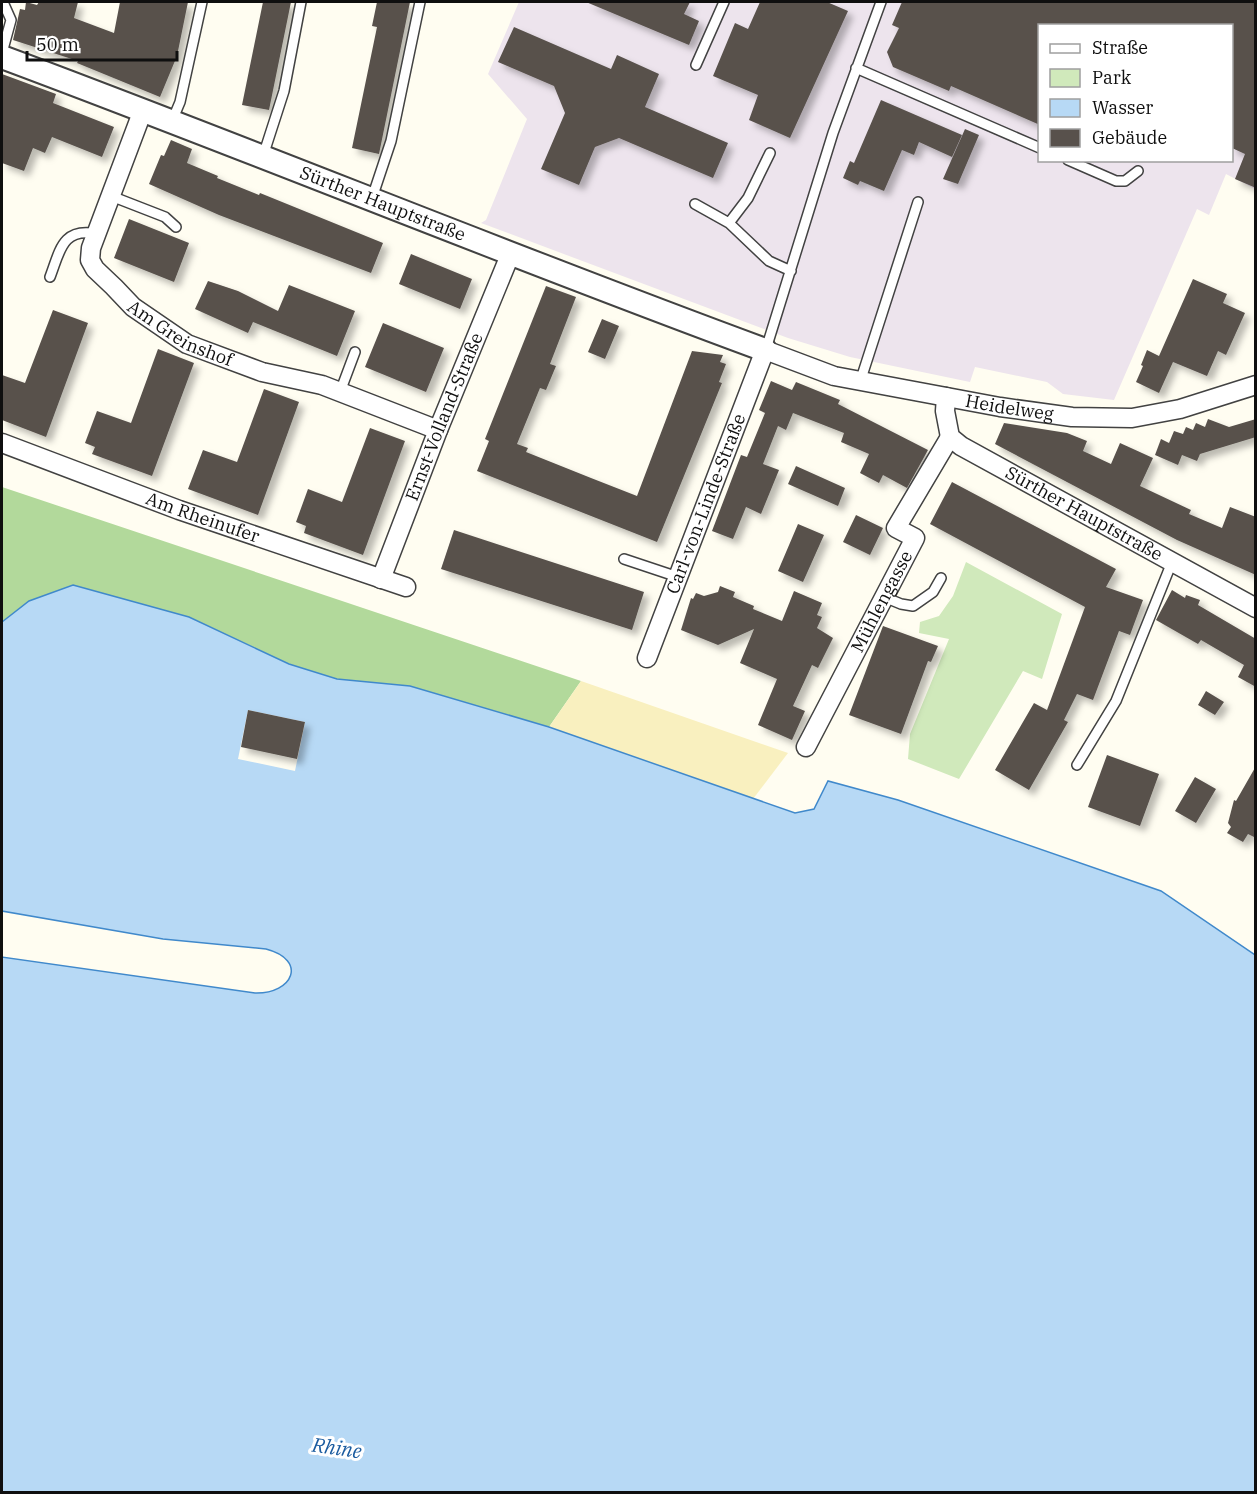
<svg xmlns="http://www.w3.org/2000/svg" width="1257" height="1494" viewBox="0 0 1257 1494" font-family="'IBM Plex Serif',serif">
<style>
.industrial{fill:#ede4ed;fill-rule:evenodd}
.green{fill:#d0e9bb}
.forest{fill:#b2d99b}
.sand{fill:#f9f0bf}
.water{fill:#b7d9f5;stroke:#4089cb;stroke-width:1.5}
.pier{fill:#fffdf1}
.building{fill:#58514c;filter:url(#shadow)}
.lines{fill:none;stroke-linecap:round;stroke-linejoin:round}
.service-casing{stroke:#424242;stroke-width:12}
.minor-casing{stroke:#424242;stroke-width:21}
.tertiary-casing{stroke:#424242;stroke-width:26}
.service{stroke:#fff;stroke-width:9}
.minor{stroke:#fff;stroke-width:18}
.tertiary{stroke:#fff;stroke-width:22}
.labels{text-anchor:middle;stroke-width:6;stroke-linejoin:round;paint-order:stroke}
.street-label{font-size:18px;fill:#0f0f0f;stroke:#fff}
.water-label{font-size:20px;font-style:italic;fill:#1a5b9f;stroke:#fff}
</style>
<defs>
<filter id="shadow"><feDropShadow dx="5.5" dy="5.5" stdDeviation="3" flood-color="#0004"/></filter>
</defs>
<rect width="100%" height="100%" fill="#fffdf1"/>
<path class="industrial" d="M519,2H1255V189L1226,174L1209,215L1197,209L1114,400L1063,394L1047,382L975,367L970,382L850,357L788,338L481,223L486,220L527,119L488,74ZM1040,26H1232V160H1040Z"/>
<path class="green" d="M966,562L1062,614L1042,679L1023,671L959,779L908,759L910,734L949,639L919,633L920,622L939,616L953,596Z"/>
<path class="forest" d="M2,487L581,681L549,727L410,686L337,679L289,664L189,617L29,601L2,622Z"/>
<path class="sand" d="M581,681L788,753L753,799L549,727Z"/>
<path class="water" d="M73,585L189,617L289,664L337,679L410,686L549,727L795,813L814,809L828,781L898,800L1161,891L1255,955V1492H2V957L255,993C293,994 308,960 266,949L163,939L2,911V622L29,601Z"/>
<path class="pier" d="M248,710L305,722L295,771L238,759Z"/>
<path class="building" d="M26,2L37,5L39,2H78L74,18L114,33L120,2H188L177,56L160,97L77,63L78,61L13,40L20,9L25,10Z
M263,2H291L269,110L242,105Z
M377,2H410L379,154L352,148L377,27L372,26Z
M586,2H690L684,14L699,21L689,45Z
M760,2H827L848,11L790,138L749,120L758,95L713,76L735,23L748,29Z
M902,2H1256V188L1235,179L1245,154L1232,148V26H1040V125L951,86L949,91L893,67L887,52L899,28L892,25Z
M514,27L611,69L617,55L659,74L645,107L728,143L713,178L619,138L595,147L579,185L541,169L565,113L554,86L498,62Z
M2,74L56,94L53,103L114,127L102,157L52,137L45,153L33,148L24,171L2,163Z
M881,100L962,135L952,157L919,142L914,155L902,150L884,191L860,181L858,185L843,178L850,161L854,163Z
M965,129L979,135L958,184L943,179Z
M171,140L192,149L187,163L218,176L217,178L259,195L260,193L383,243L371,273L219,215L149,184L161,155L164,156Z
M129,219L189,243L174,282L114,258Z
M411,254L472,279L460,309L399,284Z
M1193,279L1227,294L1223,303L1245,313L1226,355L1218,351L1207,376L1173,362L1159,393L1136,382L1143,366L1141,365L1147,350L1159,356Z
M208,281L238,291L278,311L289,285L355,311L337,356L253,322L248,333L195,309Z
M546,286L576,297L550,364L556,366L546,390L540,388L517,444L528,448L526,452L591,478L637,496L692,351L723,355L720,362L726,364L719,382L722,383L657,542L477,471L489,441L485,439Z
M53,310L88,323L46,437L2,420V375L25,383Z
M602,319L619,326L605,359L588,352Z
M383,323L444,348L426,392L365,367Z
M158,349L194,363L152,476L92,454L95,447L85,443L97,411L131,423Z
M771,381L792,390L796,382L840,400L838,404L928,450L907,488L883,475L879,483L860,473L869,454L841,442L844,433L793,413L786,430L778,426L763,464L779,470L761,514L746,507L733,539L712,531L741,455L747,457L765,413L759,410Z
M264,389L299,402L258,515L188,489L203,450L237,462Z
M1208,419L1229,427L1256,419V437L1200,454L1197,461L1182,455L1178,465L1155,455L1161,439L1169,443L1174,431L1183,434L1186,427L1193,430L1196,423L1205,427Z
M1004,423L1067,433L1087,441L1083,451L1111,464L1120,443L1153,458L1140,486L1191,510L1189,514L1222,528L1230,507L1256,517V575L1177,540L995,444Z
M370,428L405,441L363,555L304,533L306,526L296,522L308,489L342,502Z
M796,466L845,488L838,506L788,484Z
M952,482L1116,569L1106,587L1143,600L1130,635L1119,631L1093,700L1077,694L1064,720L1068,722L1029,790L995,770L1034,703L1047,710L1085,607L930,524Z
M856,515L883,528L870,555L843,542Z
M798,524L824,535L803,582L778,571Z
M454,530L644,592L632,630L441,569Z
M720,586L735,592L733,597L754,606L753,609L782,621L794,591L822,603L817,615L822,617L817,628L833,638L818,668L812,665L793,706L805,711L792,740L758,725L777,679L740,663L754,629L718,645L681,630L691,598L693,599L696,593L704,596L718,592Z
M1172,590L1185,598L1186,595L1200,600L1198,605L1256,639V687L1238,677L1244,665L1201,640L1198,644L1156,620Z
M883,626L938,646L931,662L928,661L901,734L849,715Z
M1206,691L1224,702L1215,715L1198,705Z
M248,710L305,722L297,759L241,747Z
M1107,755L1159,774L1140,826L1088,807Z
M1256,766V838L1248,834L1243,842L1227,833L1231,827L1228,823L1234,800L1236,801Z
M1195,777L1216,789L1196,823L1175,811Z"/>
<g class="lines">
<g class="service-casing">
<path id="service" d="M2,53L11,20L3,2
M696,65L724,2
M856,68L1040,148
M172,121L180,102L202,2
M263,156L284,91L301,2
M1068,160L1116,181H1125L1138,171
M111,196L165,217L176,227
M372,198L391,141L420,2
M695,204L729,223L769,261L791,271
M729,223L748,198L770,153
M50,277C60,251 62,227 97,234
M766,349L833,133L881,2
M860,382L918,202
M340,392L355,352
M624,559L678,577
M884,597L901,604L913,606L933,592L941,578
M1077,765L1116,701L1172,562"/>
</g>
<g class="minor-casing">
<g id="minor">
<path id="s1" d="M143,110L91,248L90,260L95,269L114,287L133,307L187,344L262,372L322,385L438,430"/>
<path id="s2" d="M946,397L945,411L950,437L961,446L1256,608"/>
<path id="s3" d="M2,443L179,510L406,587"/>
<path id="s4" d="M381,579L438,430L510,255"/>
<path id="s5" d="M647,658L765,350L834,376L1000,407L1072,417L1132,418L1180,409L1256,385"/>
<path id="s6" d="M806,747L915,538L896,528L950,437"/>
</g>
</g>
<g class="tertiary-casing">
<g id="tertiary">
<path id="s7" d="M2,57C257,152 509,256 765,350"/>
</g>
</g>
<use href="#service" class="service"/>
<use href="#minor" class="minor"/>
<use href="#tertiary" class="tertiary"/>
</g>
<g class="labels">
<g class="street-label">
<text dy="6" stroke="none"><textPath href="#s7" startOffset="408">Sürther Hauptstraße</textPath></text>
<text dy="6" stroke="none"><textPath href="#s1" startOffset="278">Am Greinshof</textPath></text>
<text dy="6" stroke="none"><textPath href="#s5" startOffset="582">Heidelweg</textPath></text>
<text dy="6" stroke="none"><textPath href="#s4" startOffset="174">Ernst-Volland-Straße</textPath></text>
<text dy="6" stroke="none"><textPath href="#s5" startOffset="165">Carl-von-Linde-Straße</textPath></text>
<text dy="6" stroke="none"><textPath href="#s2" startOffset="195">Sürther Hauptstraße</textPath></text>
<text dy="6" stroke="none"><textPath href="#s3" startOffset="214">Am Rheinufer</textPath></text>
<text dy="6" stroke="none"><textPath href="#s6" startOffset="164">Mühlengasse</textPath></text>
</g>
<g class="water-label">
<text transform="translate(337 1448) rotate(8)" y="7">Rhine</text>
</g>
</g>
<rect width="1257" height="1494" fill="none" stroke="#0f0f0f" stroke-width="6"/>
<rect x="1038" y="24" width="195" height="138" fill="#ffffff" stroke="#9f9f9f" stroke-width="1.5"/>
<rect x="1050" y="44" width="30" height="9" fill="#ffffff" stroke="#9f9f9f" stroke-width="1.5"/>
<text x="1092" y="54" font-size="18" fill="#0f0f0f">Straße</text>
<rect x="1050" y="69" width="30" height="18" fill="#d0e9bb" stroke="#9f9f9f" stroke-width="1.5"/>
<text x="1092" y="84" font-size="18" fill="#0f0f0f">Park</text>
<rect x="1050" y="99" width="30" height="18" fill="#b7d9f5" stroke="#9f9f9f" stroke-width="1.5"/>
<text x="1092" y="114" font-size="18" fill="#0f0f0f">Wasser</text>
<rect x="1050" y="129" width="30" height="18" fill="#58514c" stroke="#9f9f9f" stroke-width="1.5"/>
<text x="1092" y="144" font-size="18" fill="#0f0f0f">Gebäude</text>
<path d="M27 51v9h150v-9" fill="none" stroke="#0f0f0f" stroke-width="3"/>
<text x="36" y="51" font-size="18" fill="#0f0f0f" stroke="#ffffff" stroke-width="4.5" paint-order="stroke">50 m</text>
</svg>
